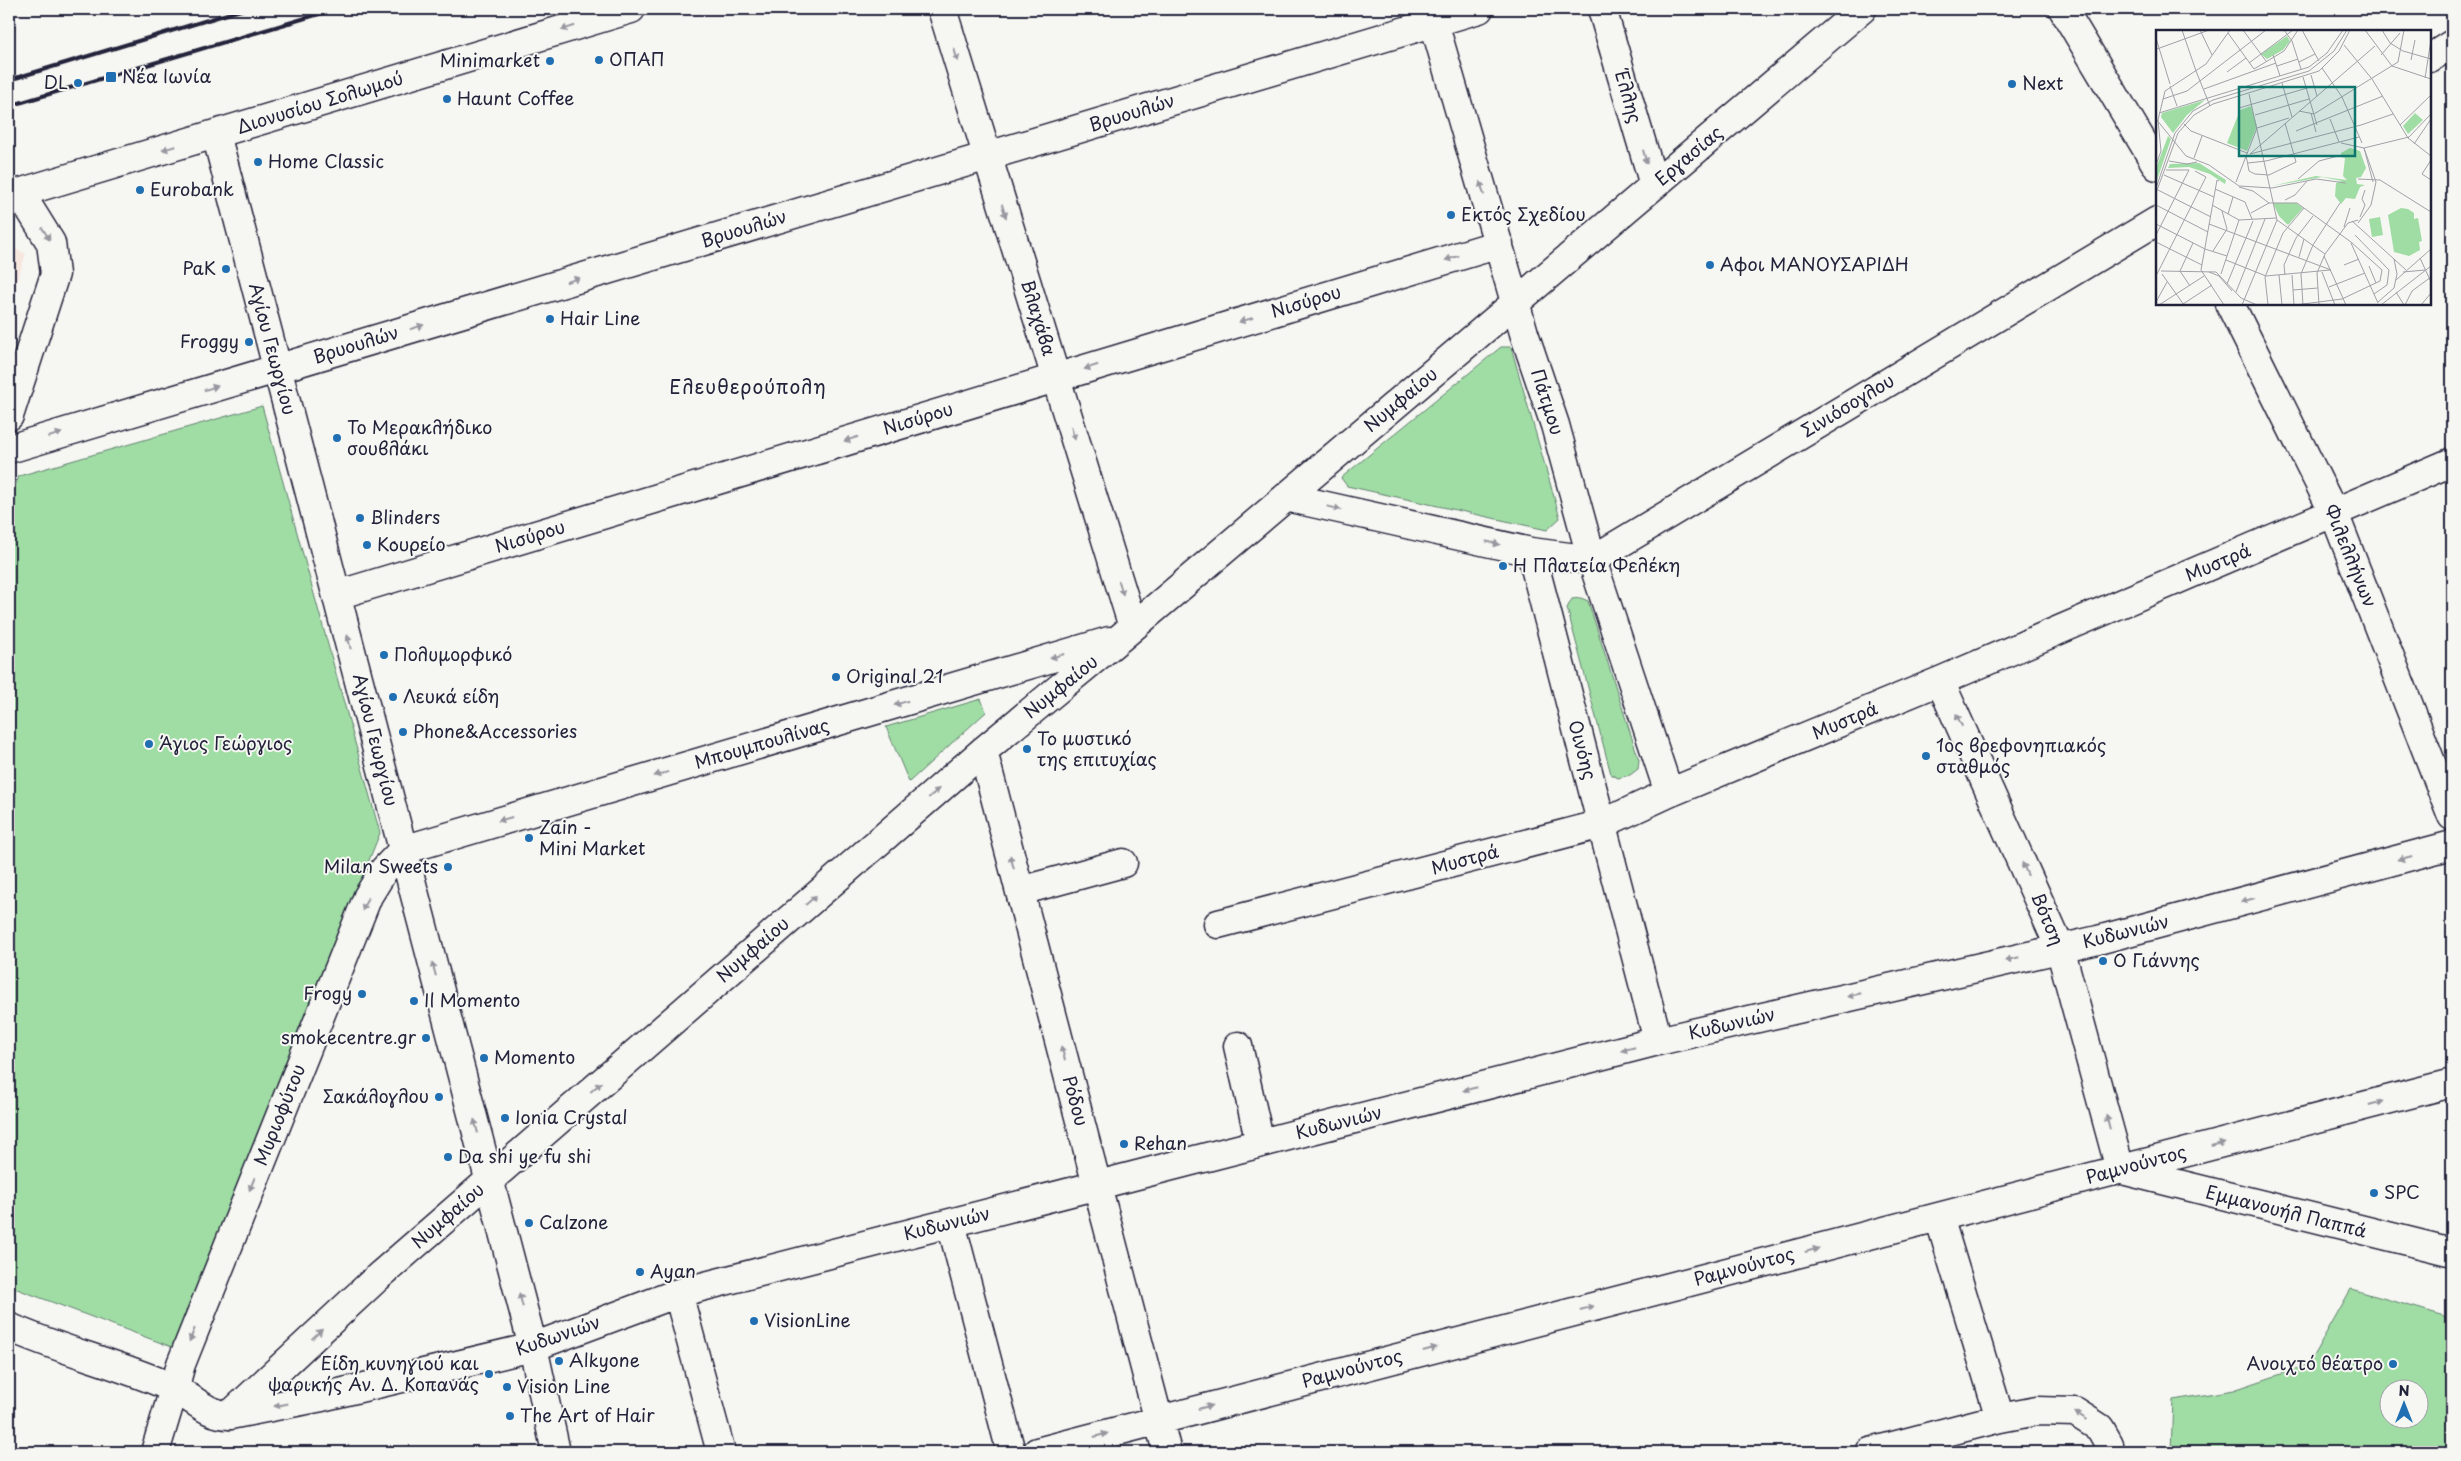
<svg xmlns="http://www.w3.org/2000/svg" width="2461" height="1461" viewBox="0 0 2461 1461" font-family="'Playpen Sans',sans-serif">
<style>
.built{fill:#f7e6de}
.green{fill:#a0dda4;stroke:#618070;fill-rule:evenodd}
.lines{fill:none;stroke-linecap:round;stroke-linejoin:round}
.street-casing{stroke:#22223b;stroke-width:31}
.secondary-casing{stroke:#22223b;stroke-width:31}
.street{stroke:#f6f6f2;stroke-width:28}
.secondary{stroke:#f6f6f2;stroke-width:28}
.rail{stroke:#22223b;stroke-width:4}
.oneway{fill:#9797a0}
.poi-dot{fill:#1f6fb2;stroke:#f6f6f2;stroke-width:2}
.labels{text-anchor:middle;stroke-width:4;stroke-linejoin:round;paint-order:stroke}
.poi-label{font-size:18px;fill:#22223b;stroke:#f6f6f2;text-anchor:start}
.street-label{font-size:18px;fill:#22223b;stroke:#f6f6f2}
.neighbourhood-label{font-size:19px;letter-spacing:1px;fill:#22223b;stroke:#f6f6f2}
.inset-road{fill:none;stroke:#a1a1a9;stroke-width:1}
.view{fill:#0f766e;fill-opacity:0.15;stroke:#0f766e;stroke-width:2.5}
.inset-edge{fill:none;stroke:#22223b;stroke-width:2.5}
</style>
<rect width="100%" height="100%" fill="#f6f6f2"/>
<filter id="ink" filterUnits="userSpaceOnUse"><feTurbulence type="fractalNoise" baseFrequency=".02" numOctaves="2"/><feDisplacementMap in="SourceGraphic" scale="10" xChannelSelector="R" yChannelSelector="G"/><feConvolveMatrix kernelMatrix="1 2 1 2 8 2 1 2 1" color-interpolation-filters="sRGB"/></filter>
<g filter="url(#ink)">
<path class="built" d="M9,246L26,254L9,302Z"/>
<path class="green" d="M1501,347H1511L1560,518L1547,530L1347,486L1341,478Z
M262,406L380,833L172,1347L9,1286V502L19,476Z
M1581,598L1588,601L1639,760L1638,769L1630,775L1618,778L1611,774L1567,608L1572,599Z
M981,699L986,712L909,782L886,727Z
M2351,1289L2452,1318V1452H2171L2173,1400L2234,1390L2308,1365ZM2418,1388V1418H2388V1388Z"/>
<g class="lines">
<g class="street-casing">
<path id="street" d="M942,9L1133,627
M1430,9L1524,333L1555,425L1592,560L1669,793
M1602,9L1654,185
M2063,9L2157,166
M2430,58L2452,44
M216,134L533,1347L678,1293L1658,1041L2098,940L2452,845
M9,196L631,9
M2230,304L2334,513L2452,816
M9,416L55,274L51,243L20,193
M9,449L1479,9
M1286,497L1531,552L1592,560L2157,221
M1531,552L1658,1041
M337,595L1499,244
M1940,681L2060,948L2120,1169
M983,751L1167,1452
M1020,891L1123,863
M1218,924L1602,824L1669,793L1940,681L2452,462
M1238,1046L1260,1143
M2122,1170L2452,1252
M1939,1217L2000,1418
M951,1223L1011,1452
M678,1293L721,1452
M174,1389L181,1364L368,896L384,870L403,850L1109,641
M230,1415L378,1277L983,751L1120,638L1862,9
M1037,1452L2452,1083
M1870,1452L2000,1418L2037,1411L2075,1412L2100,1428L2109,1444L2108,1452"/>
</g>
<g class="secondary-casing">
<path id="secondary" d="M9,1327C62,1351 120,1364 173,1388C194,1398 206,1415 230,1415L322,1397L533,1347L556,1452
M155,1452L174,1389"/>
</g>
<use href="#street" class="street"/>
<use href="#secondary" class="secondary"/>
<path class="rail" d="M9,80L244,9
M9,106L336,9"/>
</g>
<defs><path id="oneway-solid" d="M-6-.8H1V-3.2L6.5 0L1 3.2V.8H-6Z" transform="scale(1.25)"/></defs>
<g class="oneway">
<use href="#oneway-solid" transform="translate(568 28) rotate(163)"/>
<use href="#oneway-solid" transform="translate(956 55) rotate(73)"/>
<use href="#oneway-solid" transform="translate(169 148) rotate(164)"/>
<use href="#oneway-solid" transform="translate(1645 157) rotate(74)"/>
<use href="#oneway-solid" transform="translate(1482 188) rotate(-106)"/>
<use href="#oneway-solid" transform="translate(1004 211) rotate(73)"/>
<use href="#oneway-solid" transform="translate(46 234) rotate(58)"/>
<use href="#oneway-solid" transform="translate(1452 258) rotate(163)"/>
<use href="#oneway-solid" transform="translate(573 280) rotate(-17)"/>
<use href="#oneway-solid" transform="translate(1246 320) rotate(163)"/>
<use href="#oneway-solid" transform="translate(417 327) rotate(-17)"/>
<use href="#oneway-solid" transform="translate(1091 367) rotate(163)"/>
<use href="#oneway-solid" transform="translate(211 388) rotate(-17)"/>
<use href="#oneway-solid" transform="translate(1073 433) rotate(73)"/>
<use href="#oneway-solid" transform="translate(55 435) rotate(-17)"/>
<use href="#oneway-solid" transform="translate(851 439) rotate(163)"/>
<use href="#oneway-solid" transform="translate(1334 508) rotate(13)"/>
<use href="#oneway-solid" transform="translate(1493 543) rotate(13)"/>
<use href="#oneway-solid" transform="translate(1121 588) rotate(73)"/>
<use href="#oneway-solid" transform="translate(349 642) rotate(-104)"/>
<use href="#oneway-solid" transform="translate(1057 656) rotate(164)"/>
<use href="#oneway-solid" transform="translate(901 703) rotate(163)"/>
<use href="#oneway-solid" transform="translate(1959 720) rotate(-115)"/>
<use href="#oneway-solid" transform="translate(661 774) rotate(164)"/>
<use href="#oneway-solid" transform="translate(934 793) rotate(-41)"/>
<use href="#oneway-solid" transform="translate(505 819) rotate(164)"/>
<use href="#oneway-solid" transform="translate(2405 858) rotate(165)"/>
<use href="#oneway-solid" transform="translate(1012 862) rotate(-105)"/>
<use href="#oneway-solid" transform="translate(2025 869) rotate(-114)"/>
<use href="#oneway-solid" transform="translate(811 900) rotate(-41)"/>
<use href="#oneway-solid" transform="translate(2248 900) rotate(165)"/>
<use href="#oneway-solid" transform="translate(365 904) rotate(113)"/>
<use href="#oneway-solid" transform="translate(2012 959) rotate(167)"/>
<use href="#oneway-solid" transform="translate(434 969) rotate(-105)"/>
<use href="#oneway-solid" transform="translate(1854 995) rotate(167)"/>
<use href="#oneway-solid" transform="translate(1628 1049) rotate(166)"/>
<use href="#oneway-solid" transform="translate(1063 1053) rotate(-105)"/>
<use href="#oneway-solid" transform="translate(596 1087) rotate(-41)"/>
<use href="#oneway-solid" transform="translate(1470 1089) rotate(166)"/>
<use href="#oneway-solid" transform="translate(2376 1103) rotate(-15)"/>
<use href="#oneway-solid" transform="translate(2108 1122) rotate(-105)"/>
<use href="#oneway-solid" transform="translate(476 1126) rotate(-105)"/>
<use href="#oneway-solid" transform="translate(2218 1144) rotate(-15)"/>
<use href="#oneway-solid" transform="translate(252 1184) rotate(112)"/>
<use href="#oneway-solid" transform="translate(1812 1250) rotate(-15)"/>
<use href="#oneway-solid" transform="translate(521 1300) rotate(-104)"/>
<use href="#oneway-solid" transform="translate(1587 1308) rotate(-15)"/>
<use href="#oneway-solid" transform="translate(317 1334) rotate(-43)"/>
<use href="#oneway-solid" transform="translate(192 1335) rotate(112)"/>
<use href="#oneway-solid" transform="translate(1430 1349) rotate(-15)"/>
<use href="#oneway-solid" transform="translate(281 1405) rotate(169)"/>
<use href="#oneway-solid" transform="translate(1205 1407) rotate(-15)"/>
<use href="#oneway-solid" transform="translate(2081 1416) rotate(-149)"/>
<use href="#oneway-solid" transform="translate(1101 1435) rotate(-15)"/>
</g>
</g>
<g class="poi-dot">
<circle cx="599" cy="60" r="5"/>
<circle cx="550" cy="61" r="5"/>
<rect x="105" y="71" width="12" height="12" rx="2.5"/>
<circle cx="78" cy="83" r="5"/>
<circle cx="2012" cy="84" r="5"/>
<circle cx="447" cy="99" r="5"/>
<circle cx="258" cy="162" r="5"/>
<circle cx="140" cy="190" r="5"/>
<circle cx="1451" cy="215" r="5"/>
<circle cx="1710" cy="265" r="5"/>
<circle cx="226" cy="269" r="5"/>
<circle cx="550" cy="319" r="5"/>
<circle cx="249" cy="342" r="5"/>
<circle cx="337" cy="438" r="5"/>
<circle cx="360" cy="518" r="5"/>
<circle cx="367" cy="545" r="5"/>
<circle cx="1503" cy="566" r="5"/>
<circle cx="384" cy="655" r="5"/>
<circle cx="836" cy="677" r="5"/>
<circle cx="393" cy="697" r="5"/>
<circle cx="403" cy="732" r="5"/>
<circle cx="149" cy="744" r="5"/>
<circle cx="1027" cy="749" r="5"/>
<circle cx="1926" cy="756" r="5"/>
<circle cx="529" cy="838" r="5"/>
<circle cx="448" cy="867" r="5"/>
<circle cx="2103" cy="961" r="5"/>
<circle cx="362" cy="994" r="5"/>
<circle cx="414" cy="1001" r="5"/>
<circle cx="426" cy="1038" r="5"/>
<circle cx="484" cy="1058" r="5"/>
<circle cx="439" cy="1097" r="5"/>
<circle cx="505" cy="1118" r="5"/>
<circle cx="1124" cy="1144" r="5"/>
<circle cx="448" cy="1157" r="5"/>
<circle cx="2374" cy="1193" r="5"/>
<circle cx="529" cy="1223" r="5"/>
<circle cx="640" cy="1272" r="5"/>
<circle cx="754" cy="1321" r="5"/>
<circle cx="559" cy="1361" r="5"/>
<circle cx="2393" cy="1364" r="5"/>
<circle cx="489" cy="1374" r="5"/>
<circle cx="507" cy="1387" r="5"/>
<circle cx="510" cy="1416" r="5"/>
</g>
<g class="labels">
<g class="poi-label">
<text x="609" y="66">ΟΠΑΠ</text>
<text x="540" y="67" text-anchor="end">Minimarket</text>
<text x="122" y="83">Νέα Ιωνία</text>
<text x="68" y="89" text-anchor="end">DL</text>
<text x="2022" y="90">Next</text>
<text x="457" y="105">Haunt Coffee</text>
<text x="268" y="168">Home Classic</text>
<text x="150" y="196">Eurobank</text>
<text x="1461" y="221">Εκτός Σχεδίου</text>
<text x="1720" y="271">Αφοι ΜΑΝΟΥΣΑΡΙΔΗ</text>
<text x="216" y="275" text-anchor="end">PaK</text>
<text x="560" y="325">Hair Line</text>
<text x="239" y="348" text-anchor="end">Froggy</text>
<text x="347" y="434">Το Μερακλήδικο<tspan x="347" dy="21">σουβλάκι</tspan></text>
<text x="370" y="524">Blinders</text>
<text x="377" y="551">Κουρείο</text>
<text x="1513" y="572">Η Πλατεία Φελέκη</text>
<text x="394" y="661">Πολυμορφικό</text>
<text x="846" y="683">Original 21</text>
<text x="403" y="703">Λευκά είδη</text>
<text x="413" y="738">Phone&amp;Accessories</text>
<text x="1037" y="745">Το μυστικό<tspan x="1037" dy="21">της επιτυχίας</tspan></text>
<text x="159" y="750">Άγιος Γεώργιος</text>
<text x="1936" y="752">1ος βρεφονηπιακός<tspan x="1936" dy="21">σταθμός</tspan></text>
<text x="539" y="834">Zain -<tspan x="539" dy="21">Mini Market</tspan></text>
<text x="438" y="873" text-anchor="end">Milan Sweets</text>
<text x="2113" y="967">Ο Γιάννης</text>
<text x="352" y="1000" text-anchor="end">Frogy</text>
<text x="424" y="1007">Il Momento</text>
<text x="416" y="1044" text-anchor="end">smokecentre.gr</text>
<text x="494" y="1064">Momento</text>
<text x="429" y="1103" text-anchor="end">Σακάλογλου</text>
<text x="515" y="1124">Ionia Crystal</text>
<text x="1134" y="1150">Rehan</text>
<text x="458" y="1163">Da shi ye fu shi</text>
<text x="2384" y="1199">SPC</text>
<text x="539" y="1229">Calzone</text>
<text x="650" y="1278">Ayan</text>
<text x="764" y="1327">VisionLine</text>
<text x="569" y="1367">Alkyone</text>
<text x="479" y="1370" text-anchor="end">Είδη κυνηγιού και<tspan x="479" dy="21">ψαρικής Αν. Δ. Κοπανάς</tspan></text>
<text x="2383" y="1370" text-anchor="end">Ανοιχτό θέατρο</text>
<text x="517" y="1393">Vision Line</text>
<text x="520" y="1422">The Art of Hair</text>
</g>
<g class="street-label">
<text transform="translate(1628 97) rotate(74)" y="6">Έλλης</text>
<text transform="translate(320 103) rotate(-17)" y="6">Διονυσίου Σολωμού</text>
<text transform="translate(1132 113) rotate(-17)" y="6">Βρυουλών</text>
<text transform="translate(1689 156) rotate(-40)" y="6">Εργασίας</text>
<text transform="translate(744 229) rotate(-17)" y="6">Βρυουλών</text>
<text transform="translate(1306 302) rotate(-17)" y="6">Νισύρου</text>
<text transform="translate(1038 318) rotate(73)" y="6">Βλαχάβα</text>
<text transform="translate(356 345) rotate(-17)" y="6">Βρυουλών</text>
<text transform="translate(272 349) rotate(75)" y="6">Αγίου Γεωργίου</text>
<text transform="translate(1401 400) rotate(-40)" y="6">Νυμφαίου</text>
<text transform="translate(1547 402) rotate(72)" y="6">Πάτμου</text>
<text transform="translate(1848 406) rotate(-31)" y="6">Σινιόσογλου</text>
<text transform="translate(918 419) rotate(-17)" y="6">Νισύρου</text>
<text transform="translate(530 537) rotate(-17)" y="6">Νισύρου</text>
<text transform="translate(2350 556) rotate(68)" y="6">Φιλελλήνων</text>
<text transform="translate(2218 563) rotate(-23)" y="6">Μυστρά</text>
<text transform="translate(1061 687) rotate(-39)" y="6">Νυμφαίου</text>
<text transform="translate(1845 721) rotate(-23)" y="6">Μυστρά</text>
<text transform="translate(375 740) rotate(76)" y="6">Αγίου Γεωργίου</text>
<text transform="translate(762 744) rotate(-16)" y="6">Μπουμπουλίνας</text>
<text transform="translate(1582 750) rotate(75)" y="6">Οινόης</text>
<text transform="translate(1465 860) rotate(-15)" y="6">Μυστρά</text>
<text transform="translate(2047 919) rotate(67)" y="6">Βότση</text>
<text transform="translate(2126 932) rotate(-14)" y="6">Κυδωνιών</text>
<text transform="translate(753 950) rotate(-41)" y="6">Νυμφαίου</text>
<text transform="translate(1732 1024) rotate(-13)" y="6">Κυδωνιών</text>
<text transform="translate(1075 1101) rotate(75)" y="6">Ρόδου</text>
<text transform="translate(280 1115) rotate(-68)" y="6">Μυριοφύτου</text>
<text transform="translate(1339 1123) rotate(-14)" y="6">Κυδωνιών</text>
<text transform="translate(2136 1165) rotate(-15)" y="6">Ραμνούντος</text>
<text transform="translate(2286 1212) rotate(14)" y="6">Εμμανουήλ Παππά</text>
<text transform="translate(448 1216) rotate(-41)" y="6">Νυμφαίου</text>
<text transform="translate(947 1224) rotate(-14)" y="6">Κυδωνιών</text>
<text transform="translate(1744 1267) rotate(-15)" y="6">Ραμνούντος</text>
<text transform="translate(558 1336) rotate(-19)" y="6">Κυδωνιών</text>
<text transform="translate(1352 1369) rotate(-15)" y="6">Ραμνούντος</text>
</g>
<g class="neighbourhood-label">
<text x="748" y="394">Ελευθερούπολη</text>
</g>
</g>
<g transform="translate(2156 30)">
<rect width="275" height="275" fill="#f6f6f2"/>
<path d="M131,6L134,11L127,20L111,29L105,24ZM49,70L31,85L17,103L5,87L6,83ZM95,76L101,96L91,121L71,113L84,80ZM259,83L267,90L252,104L247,96ZM12,106L15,109L0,153V138ZM194,118L204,121L210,138L205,147L200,148L201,154L209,155L204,157L199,169L190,168L185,174L179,166L180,153L186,151L166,147L116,156L160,146L191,150L187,146L189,128L185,127V123ZM43,133L70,150L69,154L54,144L33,137L12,138L14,134ZM117,173H140L147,178L132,195L123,186ZM245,178L252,179L258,183V189L262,188L266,211L263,212L264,220L253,226L238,222L232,185ZM224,187L227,205L216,207L213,189Z" fill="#a0dda4"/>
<path class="inset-road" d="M26,0L40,41M44,0L56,25M87,0L110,31M128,0L136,11L145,39M146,0L163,31M209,0L236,36L275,49M226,0L234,13L247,21L275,29M72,3L98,39L128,21L142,0M0,8L14,54M188,15L216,49L252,108L275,126M1,19L53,0M117,25L124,46M225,25L244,3M255,30L259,10M143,32L159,24M93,33L137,0M121,36L142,29M166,38L186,67L206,113M40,41L54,76M71,42L90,28M155,45L161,66M147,47L161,95M269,48L275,10M126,53L136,87M14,56L21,76M48,59L120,33M93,64L121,190M7,69L31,61L110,0M83,78L158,56M143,81L158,84L242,32L248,0M3,83L153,37L171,23L187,0M155,83L160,102M99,85L153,69M0,89L30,126L53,135L83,156L116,158L160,149L190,153M174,89L183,112M28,94L35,101L91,123M244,95L275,65M140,101L227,66M252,108L275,84M185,113L208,118L253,107M258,114L275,89M208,118L217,152M94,124L219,16M94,124L205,95L237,84M90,125L93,141L99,144L113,145L140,132L129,93M38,128L46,106M275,130L266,144L275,150M13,131L31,134L41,132M92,133L110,131L203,107M0,135L5,121L2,90L9,61L50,34L74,0M8,145L58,167M142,149L163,131L182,126M202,149L224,150L275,182M63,151L61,150L45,240L68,275M80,152L101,98L133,88M83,157L97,161L113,173H141L195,212L226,240L224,251L186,269L139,275M0,158L19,103L37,81L57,70L153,41L178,21L191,0M59,159L89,172L96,189M2,160L55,187M0,163L22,103L38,85L57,74L163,41L183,21L194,0M129,170L139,165L151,151M0,175L52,202M56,175L83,190L120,188M95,183L113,173M72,184L77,167M204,187L209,175L206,169L209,160M121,190L169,224M196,191L238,229L241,244L238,258L222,272M202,193L215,175L220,152L208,118M0,194L49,219L71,226M53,194L175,240M188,197L194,178M0,205L33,140H10M199,205L233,240L231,255L218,264M0,212L46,235M195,213L222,273M57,221L71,199L66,181M168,226L190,275M143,227L148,209M264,228L275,252M238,229L250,240M70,230L110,246L174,240M188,235L203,229M213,236L220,253M5,241L60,242L85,268L101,275M53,242L63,246L76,261M166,242L179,275M247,242L269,240M1,244L50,147L39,141M6,244L28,275M65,244L83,190M123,245L126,275M129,245L128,235L140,208L157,186M136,245L138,275M240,250L275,219M71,254L97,191M34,256L24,241L37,213M173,257L209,243M137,260L162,258M80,262L109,189M240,262L248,275M0,272L11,252M27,274L56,255M3,275L48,246M86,275L121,190M112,275L109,247L127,203L148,178M147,275L145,244L157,215L184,173M163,275L161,243L169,224L192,193L202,190M225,275L275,236M249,275L256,261L275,247M265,275L275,263"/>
<path class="view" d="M83,57H199V126H83Z"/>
<rect width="275" height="275" class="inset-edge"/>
</g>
<rect width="2461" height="1461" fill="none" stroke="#f6f6f2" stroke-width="30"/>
<rect x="15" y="15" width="2431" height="1431" fill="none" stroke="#22223b" stroke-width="2" filter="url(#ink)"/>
<g transform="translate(2404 1404)"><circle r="24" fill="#f6f6f2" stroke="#a1a1a9"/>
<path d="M0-4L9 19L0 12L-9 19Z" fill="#1f6fb2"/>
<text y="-8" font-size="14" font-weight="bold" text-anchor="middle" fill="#22223b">N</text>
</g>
</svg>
